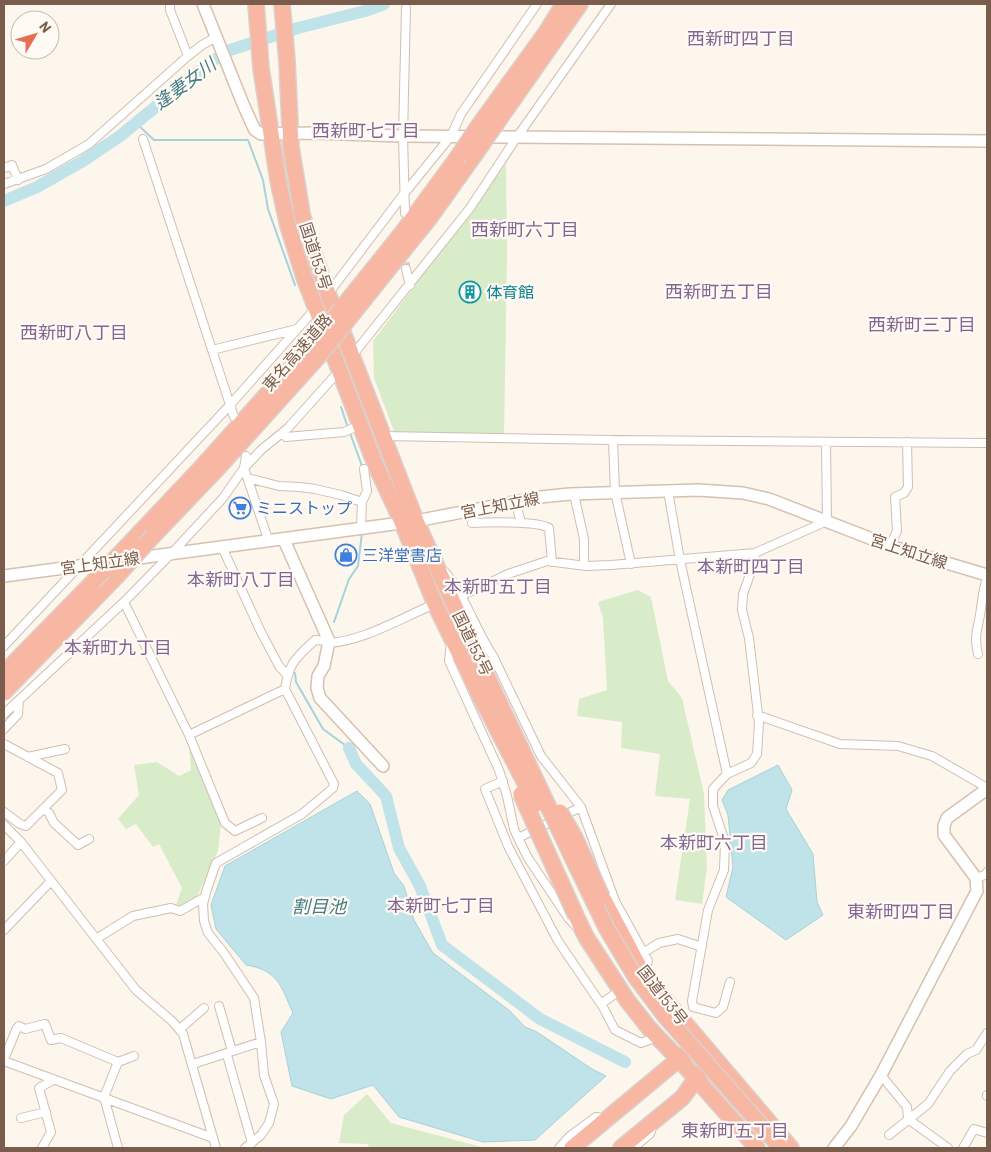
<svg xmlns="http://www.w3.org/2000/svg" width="991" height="1152" viewBox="0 0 991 1152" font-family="Barlow,'Noto Sans JP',sans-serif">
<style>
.green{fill:#d8ecc9}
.water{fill:#bfe3e8;stroke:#a5d3da}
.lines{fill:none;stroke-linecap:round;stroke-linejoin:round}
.stream{stroke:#a5d3da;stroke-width:2}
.river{stroke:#bfe3e8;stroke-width:12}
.street-tunnel{stroke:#dcd0c4;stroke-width:8;stroke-dasharray:8 4;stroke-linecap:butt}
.street-casing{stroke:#d1beb0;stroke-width:10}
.secondary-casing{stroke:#d6c0b0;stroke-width:14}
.highway-casing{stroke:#dad1cd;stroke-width:18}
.street{stroke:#fff;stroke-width:8}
.secondary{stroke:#fff;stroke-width:11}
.highway{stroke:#f7b7a3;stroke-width:15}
.highway-bridge-casing{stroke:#dad1cd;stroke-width:18;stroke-linecap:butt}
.highway-bridge{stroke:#f7b7a3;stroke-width:15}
.labels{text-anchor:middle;stroke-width:4.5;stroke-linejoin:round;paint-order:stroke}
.street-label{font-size:16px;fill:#7a5c4d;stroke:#fffaf3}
.culture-label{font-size:16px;fill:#0d838f;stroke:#fffaf3;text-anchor:start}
.shop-label{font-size:16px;fill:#366cbe;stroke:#fffaf3;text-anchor:start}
.neighbourhood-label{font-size:18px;fill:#846695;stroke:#fffaf3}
.water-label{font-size:18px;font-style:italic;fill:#437c86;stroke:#fffaf3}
</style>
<rect width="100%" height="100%" fill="#fdf6ec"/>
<path class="green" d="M506,164L507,256L504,435L395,434L374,378L373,341Z
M638,590L651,597L668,681L682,698L704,794L707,867L702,904L675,900L690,799L655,796L660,754L621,748L622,722L577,716L579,699L607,690L603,618L598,602Z
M189,746L221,823L218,851L194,903L175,908L182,888L159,844L153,847L136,824L126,829L118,819L139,795L134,765L157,762L179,776L191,770Z
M367,1094L391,1123L485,1148H369L368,1144L339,1143L344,1115Z"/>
<path class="water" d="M778,765L792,790L786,809L813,854L817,902L823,915L786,940L726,897L733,867L728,815L722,800L728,790Z
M357,791L370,804L394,873L404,886L414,920L433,953L510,1011L525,1027L537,1032L592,1069L606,1076L535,1140L483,1142L399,1117L373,1085L331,1099L292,1086L281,1032L293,1013C281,986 278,970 246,965L216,929L211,905L225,866Z"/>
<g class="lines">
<path class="stream" d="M136,123L154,140H248L263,180L268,209L295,285
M341,407L348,428
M350,433L362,466
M334,622L349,579L358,566L362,533
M295,673L296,682L323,729L349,748
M625,1062L628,1065"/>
<path class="river" d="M4,201L37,187L83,161L120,136L208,64L230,50L298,28L365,11L384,4
M349,748L356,764L386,796L399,848L420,886L442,945L540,1019L625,1062"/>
<path class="street-tunnel" d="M406,250V269"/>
<g class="street-casing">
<path id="street" d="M170,4V10L188,56
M143,139L234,417
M4,168L12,165L18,180
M4,184L46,169L89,144L188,56L202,45L216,37
M405,213L403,136L406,8
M406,269L410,285
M328,294L403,195L451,136L461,114L537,4
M212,350L297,329
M352,356L470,208L517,137L611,4
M283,433L286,437L344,432L360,425
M383,436L613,440L987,443
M613,440L615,492L631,564
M246,456L244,468L269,542
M248,478L279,486L300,487L315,489L341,495L362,502
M668,491L680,560L727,774
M574,494L584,539V565
M516,503L521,523
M472,523C487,522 538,521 549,528L552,562
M361,528L362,502L367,491L364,469
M890,546L897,531L895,497L904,493L908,487L907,442
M222,547L260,630L279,666L287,675
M445,572C466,597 475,629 493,656L541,756L581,807L615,901L648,961L644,972
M461,596L508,574L547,561L586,566L611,565L755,553L827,521L826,442
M124,602L189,735L225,823L235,831L262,818
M451,642L449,661L499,770L507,796L514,829L518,838L528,858L569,919L576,926
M328,643C362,642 403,617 435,604
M4,646L230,405L315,309
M978,654C973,634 979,627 981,608C983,595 983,590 987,578
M4,714L124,602L172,553L223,498L244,468L261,450L288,428L339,371
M757,715L840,744L898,746L932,756L984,786H987
M4,729L18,714L19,700
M189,735L285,689
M4,744L58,773L62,790L26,826L20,824L4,812
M28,757L65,749
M503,781L485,789L508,846L558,941L603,1007L615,1030L641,1043L657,1037
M43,809L49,813L54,823L78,845L89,839
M4,825L21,842L136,990L173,1022L183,1034L216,1148
M518,838L581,807
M4,861L21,842
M976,878L985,875L987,872
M4,930L51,881
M96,939L133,916L171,908L180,911L205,897
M643,953L659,943L678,939L702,947
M730,982L723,1007L716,1013L693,1007L692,1001L708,910L724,870L725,842L713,806V789L727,774L751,763L757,754L759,723L749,638L742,610L743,594L754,563L755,553
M601,1004L620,990
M219,1006L232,1051
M180,1029L204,1008
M227,1055L252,1143
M4,1059L17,1028L19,1026L25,1029L45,1024L51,1040L61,1038L118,1062L134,1056
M4,1061L213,1138
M118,1062L104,1097L118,1148
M193,1064L261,1042
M881,1075L907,1107L908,1119
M987,1096V1095
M21,1118L46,1112
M908,1119L948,1148
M889,1135L928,1104L950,1071L967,1054L976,1050L987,1033
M42,1148L51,1132L39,1088L53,1080
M245,1148L261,1135L269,1123L274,1104L264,1075L261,1042L254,998L224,953L208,933L204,921L203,904L206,892L216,863L302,814L333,788L334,784L285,689C289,662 296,658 315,640L329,641
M559,1148L570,1136L596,1117L603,1118L608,1117
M633,1148L650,1134L653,1124
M963,1148L974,1129L987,1133"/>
</g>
<g class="secondary-casing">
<path id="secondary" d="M203,4L243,104L252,124L255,130L261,134L312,133L403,136L987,141
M284,540L329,641L324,666L318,676L317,688L320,698L383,766
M4,576L416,521L540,497L570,494L698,490L743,493L769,499L890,546L987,575
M834,1148L851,1126L881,1075L977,891L976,878L944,835V826L947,818L987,789"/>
</g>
<g class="highway-casing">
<path id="highway" d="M256,4L261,68L278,180L288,226L304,277L375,464L402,522L435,604L476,688
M282,4L287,61L291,147L302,214L312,248L328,294L416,521L488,679
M482,121L545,34L564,4
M496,124L580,4
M341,309L402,233L457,158
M346,322L431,216L473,157
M153,536L217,469L319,356
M132,541L199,470L313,343
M4,673L93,582
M4,692L117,576
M604,900L643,974L791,1148
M576,916L586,937L627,1000L649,1028L685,1066L757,1148
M572,1148L685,1054
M621,1148L682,1098C689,1090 693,1080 701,1073"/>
</g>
<use href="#street" class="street"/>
<use href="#secondary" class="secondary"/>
<use href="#highway" class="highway"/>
<g class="highway-bridge-casing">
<path id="highway-bridge" d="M473,157L496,124
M457,158L482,121
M313,343L341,309
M319,356L346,322
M117,576L153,536
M93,582L132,541
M488,679L575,863L607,929L635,976L665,1016L781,1148
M476,688L536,804
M521,794L576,916
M560,812L574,836L602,897"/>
</g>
<use href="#highway-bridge" class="highway-bridge"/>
</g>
<defs>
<g id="building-ring" transform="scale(1.125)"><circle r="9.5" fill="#fffaf3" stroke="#0f9aa8" stroke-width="1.5"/><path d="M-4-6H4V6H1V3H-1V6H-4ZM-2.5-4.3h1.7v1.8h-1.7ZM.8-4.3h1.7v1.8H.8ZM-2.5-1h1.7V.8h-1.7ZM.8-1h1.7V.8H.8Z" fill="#0f9aa8"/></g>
<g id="supermarket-ring" transform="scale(1.125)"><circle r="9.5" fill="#fffaf3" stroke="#3f7fe0" stroke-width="1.5"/><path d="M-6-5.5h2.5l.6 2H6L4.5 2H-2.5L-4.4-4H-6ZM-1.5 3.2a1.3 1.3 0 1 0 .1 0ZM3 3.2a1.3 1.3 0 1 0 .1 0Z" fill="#3f7fe0"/></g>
<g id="shop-ring" transform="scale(1.125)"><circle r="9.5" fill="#fffaf3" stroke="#3f7fe0" stroke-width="1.5"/><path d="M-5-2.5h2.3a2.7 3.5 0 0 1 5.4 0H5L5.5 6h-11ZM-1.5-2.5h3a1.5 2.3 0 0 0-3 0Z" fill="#3f7fe0"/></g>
</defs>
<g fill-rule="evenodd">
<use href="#building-ring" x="470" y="292"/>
<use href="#supermarket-ring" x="240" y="508"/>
<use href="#shop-ring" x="346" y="555"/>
</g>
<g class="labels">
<g class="street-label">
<text transform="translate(316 256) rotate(72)" y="6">国道153号</text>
<text transform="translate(297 352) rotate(-49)" y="6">東名高速道路</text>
<text transform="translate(500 505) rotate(-11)" y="6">宮上知立線</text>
<text transform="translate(909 551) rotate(18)" y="6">宮上知立線</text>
<text transform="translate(100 563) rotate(-8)" y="6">宮上知立線</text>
<text transform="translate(473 643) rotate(64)" y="6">国道153号</text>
<text transform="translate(663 995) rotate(52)" y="6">国道153号</text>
</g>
<g class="culture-label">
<text x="486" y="298">体育館</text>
</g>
<g class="shop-label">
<text x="256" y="514">ミニストップ</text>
<text x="362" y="561">三洋堂書店</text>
</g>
<g class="neighbourhood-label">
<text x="741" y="45">西新町四丁目</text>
<text x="366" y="137">西新町七丁目</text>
<text x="525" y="236">西新町六丁目</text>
<text x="719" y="298">西新町五丁目</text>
<text x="922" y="331">西新町三丁目</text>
<text x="74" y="339">西新町八丁目</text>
<text x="751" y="573">本新町四丁目</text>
<text x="241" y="586">本新町八丁目</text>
<text x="498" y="593">本新町五丁目</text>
<text x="118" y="654">本新町九丁目</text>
<text x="714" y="849">本新町六丁目</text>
<text x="441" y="912">本新町七丁目</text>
<text x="901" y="918">東新町四丁目</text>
<text x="735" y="1137">東新町五丁目</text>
</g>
<g class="water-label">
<text transform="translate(185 84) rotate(-37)" y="6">逢妻女川</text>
<text x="319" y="913">割目池</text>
</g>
</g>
<rect width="991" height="1152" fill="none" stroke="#7a5c4d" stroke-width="10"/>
<g transform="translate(35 35) rotate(52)"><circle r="24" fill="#fffaf3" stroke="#cabbb1"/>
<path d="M0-4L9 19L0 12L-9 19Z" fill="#e76f51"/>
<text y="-8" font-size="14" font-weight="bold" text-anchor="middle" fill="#7a5c4d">N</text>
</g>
</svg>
